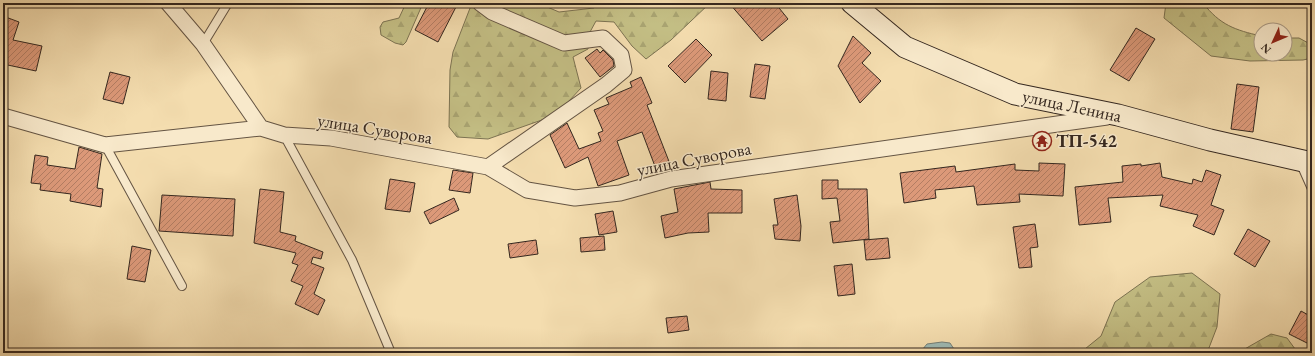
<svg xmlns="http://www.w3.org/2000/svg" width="1315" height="356" viewBox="0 0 1315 356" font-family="'EB Garamond',serif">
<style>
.forest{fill:url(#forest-firs);stroke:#7c7352}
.water{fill:#9ebab4;stroke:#747f78}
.building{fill:url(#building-hatch);stroke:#34271f}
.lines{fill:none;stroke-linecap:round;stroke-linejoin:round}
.service-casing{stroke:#645443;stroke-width:10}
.minor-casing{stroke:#645443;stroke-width:17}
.secondary-casing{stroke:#34271f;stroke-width:23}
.service{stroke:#f8e9cb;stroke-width:8}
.minor{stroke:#f8e9cb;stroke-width:15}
.secondary{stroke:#f8e9cb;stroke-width:21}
.labels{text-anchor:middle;stroke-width:3;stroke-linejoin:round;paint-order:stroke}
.street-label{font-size:18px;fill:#34271f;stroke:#f8e9cb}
.poi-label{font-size:18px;font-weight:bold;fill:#34271f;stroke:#f8e9cb;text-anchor:start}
</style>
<defs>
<pattern id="forest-firs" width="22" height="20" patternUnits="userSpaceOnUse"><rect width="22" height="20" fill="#c4bf85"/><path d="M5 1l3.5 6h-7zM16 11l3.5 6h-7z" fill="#a9a472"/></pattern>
<pattern id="building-hatch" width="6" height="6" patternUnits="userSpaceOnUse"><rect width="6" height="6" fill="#dc9979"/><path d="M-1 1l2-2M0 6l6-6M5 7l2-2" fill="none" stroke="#b37d63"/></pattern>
</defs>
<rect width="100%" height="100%" fill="#f4ddaf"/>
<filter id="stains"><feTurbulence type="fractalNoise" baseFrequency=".005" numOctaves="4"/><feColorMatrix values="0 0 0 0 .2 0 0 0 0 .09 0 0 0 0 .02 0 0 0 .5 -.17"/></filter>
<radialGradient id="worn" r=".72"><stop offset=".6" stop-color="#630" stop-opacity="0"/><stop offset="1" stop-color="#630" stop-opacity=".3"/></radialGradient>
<path class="forest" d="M406,3H423L406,42L403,45L395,43L381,35L380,27L383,22L399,18Z
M472,3H538L559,12L594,8L595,3H710L671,40L646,59L632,46L614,22L596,21L590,32L588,49L573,57L581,88L556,115L488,139L457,137L449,127L450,70L453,52Z
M1166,3H1203C1220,25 1235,30 1261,36V54H1285V38H1299L1312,45V58L1303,60L1250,61L1211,56L1164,18Z
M1192,273L1220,294L1217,327L1207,353H1080L1101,336L1115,302L1150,277Z
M1271,334L1287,338L1298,353H1242L1243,350Z"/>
<path class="water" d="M942,342L950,343L954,349L953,353H924L922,350L927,344Z"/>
<path class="building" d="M429,3H458L438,42L415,30Z
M729,3H775L788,19L762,41Z
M3,16L19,22L13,40L42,46L36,71L3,64Z
M1136,28L1155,39L1129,81L1110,70Z
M853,36L871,53L862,63L881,81L860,103L838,66Z
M696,39L712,55L685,83L668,66Z
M597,49L600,53L603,50L613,60L614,66L600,77L585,58Z
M755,64L770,66L765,99L750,97Z
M711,71L728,73L726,101L708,99Z
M110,72L130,77L123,104L103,99Z
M641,77L652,103L647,105L670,164L656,169L642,132L617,141L629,175L598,186L588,157L565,168L550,135L567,123L579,149L601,141L598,133L603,131L594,110L609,104L606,98L632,87L630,82Z
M1237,84L1259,87L1253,132L1231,129Z
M79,147L102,154L97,188L103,189L101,207L70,201L71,194L40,190L41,184L31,183L35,155L48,157L47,165L75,169Z
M1039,163L1065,164L1063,196L1019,194L1020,202L977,205L974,186L935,190L936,198L904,203L900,173L955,166L956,172L1015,164V170L1039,171Z
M1160,163L1162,177L1192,184L1193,179L1202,182L1206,170L1221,175L1211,205L1224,210L1214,235L1193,226L1198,215L1160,206L1163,195L1108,198L1111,222L1079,225L1075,187L1123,182L1122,166L1141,164V166Z
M453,170L473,173L470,193L449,190Z
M390,179L415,183L410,212L385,209Z
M822,180H838V189H867L869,239L833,243L830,222L840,221L837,198L822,199Z
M710,182L711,189L742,190V213H708L709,232L688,233L665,238L661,216L678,212L674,189Z
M260,189L284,192L280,232L296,236L295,241L323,252L321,259L313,257L311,263L324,268L314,294L325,300L318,315L295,304L303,286L291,281L298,265L292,263L296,253L254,243Z
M162,195L235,199L233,236L159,231Z
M797,195L801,226L800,241L775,239L773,225H778L774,199Z
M454,198L459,210L430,224L424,212Z
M613,211L617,232L599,235L595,214Z
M1035,224L1038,247L1030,248L1032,267L1019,268L1013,227Z
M1248,229L1270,241L1255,267L1234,254Z
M604,236L605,250L581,252L580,238Z
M888,238L890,258L866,260L864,240Z
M536,240L538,254L510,258L508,244Z
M132,246L151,250L145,282L127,279Z
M852,264L855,294L838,296L834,266Z
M1301,311L1312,317V333L1307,343L1289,334Z
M687,316L689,330L668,333L666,318Z"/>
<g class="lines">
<g class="service-casing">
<path id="service" d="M203,44L228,3
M284,135L352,260L391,353
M105,145L182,286
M1300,162L1312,189"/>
</g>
<g class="minor-casing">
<path id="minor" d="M168,3L203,44L261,128L284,135L331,138L488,167L527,190L575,198L620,193L671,179L1107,117
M480,3L492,12L564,43L603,38L621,55L624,70L606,85L488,167
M3,116L105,145L261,128"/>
</g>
<g class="secondary-casing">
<path id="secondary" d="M852,3L905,47L1015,94L1118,115L1210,140L1312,163"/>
</g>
<use href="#service" class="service"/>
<use href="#minor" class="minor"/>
<use href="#secondary" class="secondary"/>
</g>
<defs>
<g id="temple-ring" transform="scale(1)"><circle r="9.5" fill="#f8e9cb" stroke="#8f2418" stroke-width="1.5"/><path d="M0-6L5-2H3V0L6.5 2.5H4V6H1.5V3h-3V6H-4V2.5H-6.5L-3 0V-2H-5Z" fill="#8f2418"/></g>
</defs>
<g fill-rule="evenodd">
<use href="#temple-ring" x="1042" y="141"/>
</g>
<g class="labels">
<g class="street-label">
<text transform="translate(1072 106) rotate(12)" y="6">улица Ленина</text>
<text transform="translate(375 129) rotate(9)" y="6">улица Суворова</text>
<text transform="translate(694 159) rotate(-11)" y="6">улица Суворова</text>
</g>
<g class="poi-label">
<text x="1056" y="147">ТП-542</text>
</g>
</g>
<rect width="1315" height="356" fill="none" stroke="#f4ddaf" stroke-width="16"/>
<rect x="4" y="4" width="1307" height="348" fill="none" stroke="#34271f" stroke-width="2"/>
<rect x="8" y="8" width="1299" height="340" fill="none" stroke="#34271f"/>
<g transform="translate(1273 42) rotate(226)"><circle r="19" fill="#f8e9cb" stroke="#aa9b86"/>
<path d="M0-3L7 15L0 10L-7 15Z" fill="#8f2418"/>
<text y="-6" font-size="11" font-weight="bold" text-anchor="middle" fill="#34271f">N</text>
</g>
<rect width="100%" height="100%" filter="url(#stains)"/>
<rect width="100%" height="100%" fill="url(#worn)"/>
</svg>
